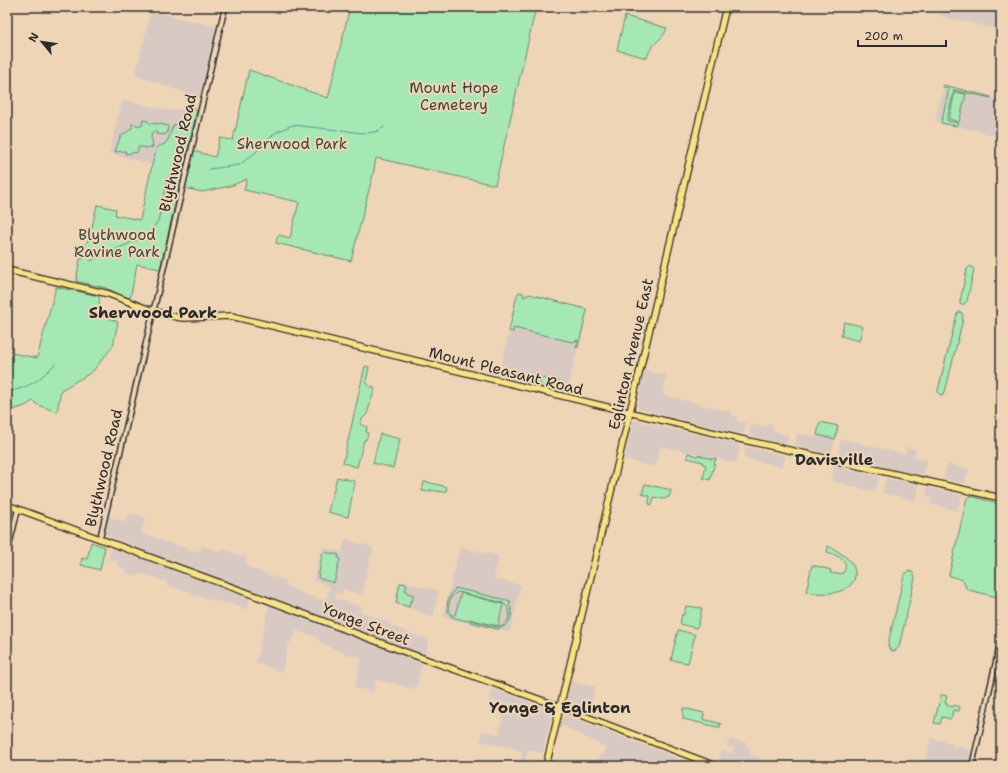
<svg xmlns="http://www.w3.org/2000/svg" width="1008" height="773" viewBox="0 0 1008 773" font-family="'Shantell Sans',sans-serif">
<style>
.built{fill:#d8cac3}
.green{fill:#a6e8b3;stroke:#688a6f;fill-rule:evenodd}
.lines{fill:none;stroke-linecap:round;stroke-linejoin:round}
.stream{stroke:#608f98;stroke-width:1}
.minor-casing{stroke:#2b2b2b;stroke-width:7}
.major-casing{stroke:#2b2b2b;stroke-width:8}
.minor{stroke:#eed5b6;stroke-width:4}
.major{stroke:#f8e281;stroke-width:5.5}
.labels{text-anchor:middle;stroke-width:4;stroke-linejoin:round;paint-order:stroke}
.park-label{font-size:15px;fill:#3d473f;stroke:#eed5b6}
.street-label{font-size:15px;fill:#2b2b2b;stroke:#eed5b6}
.neighbourhood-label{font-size:16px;font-weight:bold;fill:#2b2b2b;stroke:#eed5b6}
</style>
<rect width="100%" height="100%" fill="#eed5b6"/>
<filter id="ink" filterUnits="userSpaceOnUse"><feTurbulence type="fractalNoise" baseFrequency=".025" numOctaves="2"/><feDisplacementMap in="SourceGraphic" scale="8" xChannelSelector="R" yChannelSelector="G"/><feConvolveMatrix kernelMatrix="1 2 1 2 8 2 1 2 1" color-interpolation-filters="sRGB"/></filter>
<g filter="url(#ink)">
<path class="built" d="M943,7H974L1001,13V30L941,16Z
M151,11L217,27L199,98L135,75Z
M944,85L1001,99V137L935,121Z
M122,101H127L168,110L187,108L184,113L186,115L180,127L170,139L167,140L165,144L157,147L152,165L109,153Z
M518,293L529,294L585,308L587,309V311L567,392L566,393L560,392L500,377L499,376Z
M646,370L666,375L663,395L732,412V416L738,417L737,421L746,423L743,434H740L639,409L637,405L644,371Z
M634,420L738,444L740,447L736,463L661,446L655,467L626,460L625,459L626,451Z
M769,423L774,425L773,431L789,435L787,444L749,436L751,424L765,427Z
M797,433L816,437L817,435L835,439L832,453L829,454L794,446Z
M841,439L904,454L906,447L916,449L914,457L927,460L924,473L920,475L838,456V454Z
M746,447L784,455L785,457L783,467L743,458Z
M947,464L969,469L964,484L943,479Z
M836,467L878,476L879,477L875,492L831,481L834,468Z
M886,478L919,485L916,500L882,493Z
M927,487L962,495L958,511L930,504L932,497L926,496Z
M130,513L146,518L141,533L185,548L200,552L202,546L221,552L222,549L247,558L246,565L253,569L286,581V586L308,596L326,600L330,586L313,581L323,547L342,552L345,539L373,547L362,595L343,589L342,595L336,593L335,598L352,604L361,606L359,611L388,622L394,627L418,636L429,638L426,653L422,665L416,689L376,680L374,692L355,688L361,658L348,655L319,642V638L297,631L288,646L282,672L257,663L256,662L271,597L252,590L247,610L230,604L192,595V592L167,586V582L151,576L138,573V576L125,573L126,569L117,567L118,561L109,559L111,548L133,556L136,546L103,534L107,516L126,522Z
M460,547L499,556L494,579L521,585L510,633L443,617Z
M400,581L439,591L433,617L395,603Z
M571,681L595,687L589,711L566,703Z
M492,689H493L552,710L543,753L528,750L524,766H519L523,751L480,741L482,731L499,734L505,704L489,700Z
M564,715L675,757L674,766H591L605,751L606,748L561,725Z
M931,738L952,743V746L972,750L969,766H924Z
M729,739L747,743L746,747L751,748L750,753L751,755L760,757L758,766H731L720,762L719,760L721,750L732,753H733L734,748L727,746Z"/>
<path class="green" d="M350,7H536L495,185L376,158L374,170L351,261L276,243L278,235L290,238L299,202L244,190L247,179L230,186L202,192L185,188L194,151L215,157L220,138L233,140L249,70L328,98Z
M625,16L667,28C663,39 657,40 651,49C649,51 648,55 647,58L617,50Z
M944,85L991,97V98L954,90L947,119L948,121L958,123V124L956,126L941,123L949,89L943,87Z
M955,92L966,94L959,122L949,119Z
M187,108H195L197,110L160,269L137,264L130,299L106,288L76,281L80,259H83L85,246L90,236L97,205L116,209L115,215L140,220L152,165L157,147L165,144L167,140L169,139V136L174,124L181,127L186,115L183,114Z
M143,120L148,121C150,125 153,123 156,124V123L168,126L167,133L164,135L157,134H156L157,132H152L151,138L152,139L153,147L145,148L144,147H138V152L125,154L126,151L115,152L120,137L132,128V124L142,126Z
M971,266L974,269L967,301L964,304L961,305L960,304V301L967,269L968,268Z
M56,287L99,296L100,314L118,322L113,346L92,372L61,390L57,412L38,405L33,401L25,406L7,412V356L11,353L37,358Z
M519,292L523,293L524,297L529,294L586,309L587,311L578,347L576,348L578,340L572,342L514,328L513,332L509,331L517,295Z
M959,312H961L962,313L963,319L945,392L943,394L941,395L938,393V390L957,314Z
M844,322L861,326L862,329L859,341L841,336Z
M365,366L369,367L366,381L370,388L372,386L375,388L367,414L362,419L360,424L367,427L366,432L368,433L366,440H364L357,467L343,463Z
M542,378L563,383L560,392L539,387L541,379H542Z
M820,422L838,426L835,439L817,435Z
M380,434L400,439L393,468L373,463Z
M688,453L697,456L698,455L712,459L716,458L710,480L703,478L706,465L703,464V462L687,458Z
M337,477L355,481L348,517L328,512Z
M424,482H427L447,487L446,491L443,492L429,490V492L422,491Z
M645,484L671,490L669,497L664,499L654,497L652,505L649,504L650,496L642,494Z
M970,496L1001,504V598L969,590L966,588L963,580L950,576L949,575L967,498Z
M91,542L105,547L100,570L81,565L82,558L87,559Z
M828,546C840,552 860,563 854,580C852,582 851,586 848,587C838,595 818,594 806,592L812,565L831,570L830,573L838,574L843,573C851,560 838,556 827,552Z
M325,552L339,555L338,558L340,559L334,583L318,578L322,556V554Z
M909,571L912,572L914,574L915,578L899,647L896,650L892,651L889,648L888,644L904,576L906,573Z
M400,583L407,584L405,591H407V593L414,595L412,601H410L409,607L396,603Z
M455,588L511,601L510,604H509C515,614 510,627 497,629L452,617C446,611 446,603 450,596C452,592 454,592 455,588ZM458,592L503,603C508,607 510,609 509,616C508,621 505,626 499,627C494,627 474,621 468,619L498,626L503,604L461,593L455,615H452C446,607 449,596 458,592Z
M686,606L702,608L698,626L696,628L680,624L682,614L684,615Z
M678,630L693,634L695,635L688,663L671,660Z
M941,695L947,696L945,703H947L946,705L953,707L954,705L960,707L959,711L953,710L951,719L942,717L940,724L934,723Z
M683,708L704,713L703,719L722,724H720V727H717L683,719Z"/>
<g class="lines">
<path class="stream" d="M341,130C356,132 372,137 384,127
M209,169L239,165L255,153L275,133L292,125L338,130
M90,261L137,240L149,233L158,221L168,179L170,175
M7,392C29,388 40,380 55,364"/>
<g class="minor-casing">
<path id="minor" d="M100,538L225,7
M7,554L18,509
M972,766L1001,640"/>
</g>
<g class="major-casing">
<path id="major" d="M994,7L1001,9
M7,270L109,294L150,310L176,317L184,318L231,316L744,440L1001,498
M7,505L267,600L408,653L555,705L716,766
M546,766L726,7"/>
</g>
<use href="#minor" class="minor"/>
<use href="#major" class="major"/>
</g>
</g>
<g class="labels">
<g class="park-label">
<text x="454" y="93">Mount Hope<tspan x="454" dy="17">Cemetery</tspan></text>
<text x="292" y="149">Sherwood Park</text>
<text x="117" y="240">Blythwood<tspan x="117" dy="17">Ravine Park</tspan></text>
</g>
<g class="street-label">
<text transform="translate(178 153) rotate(-77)" y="5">Blythwood Road</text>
<text transform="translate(631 354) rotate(-77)" y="5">Eglinton Avenue East</text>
<text transform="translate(506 371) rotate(14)" y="5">Mount Pleasant Road</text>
<text transform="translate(104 468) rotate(-77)" y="5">Blythwood Road</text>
<text transform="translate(366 624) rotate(21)" y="5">Yonge Street</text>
</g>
<g class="neighbourhood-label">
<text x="153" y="318">Sherwood Park</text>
<text x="834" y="465">Davisville</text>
<text x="560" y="713">Yonge &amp; Eglinton</text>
</g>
</g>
<rect width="1008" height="773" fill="none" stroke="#eed5b6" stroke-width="24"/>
<rect x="12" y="12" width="984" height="749" fill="none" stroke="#2b2b2b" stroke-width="1.5" filter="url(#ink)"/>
<g transform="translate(42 42) rotate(299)" stroke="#eed5b6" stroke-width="3" paint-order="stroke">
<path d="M0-3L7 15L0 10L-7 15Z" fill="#2b2b2b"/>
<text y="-6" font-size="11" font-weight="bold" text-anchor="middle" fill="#2b2b2b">N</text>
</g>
<path d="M858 40v6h88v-6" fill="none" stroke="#2b2b2b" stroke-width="2"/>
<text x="864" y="40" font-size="12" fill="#2b2b2b" stroke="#eed5b6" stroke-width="3" paint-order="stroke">200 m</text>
</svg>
